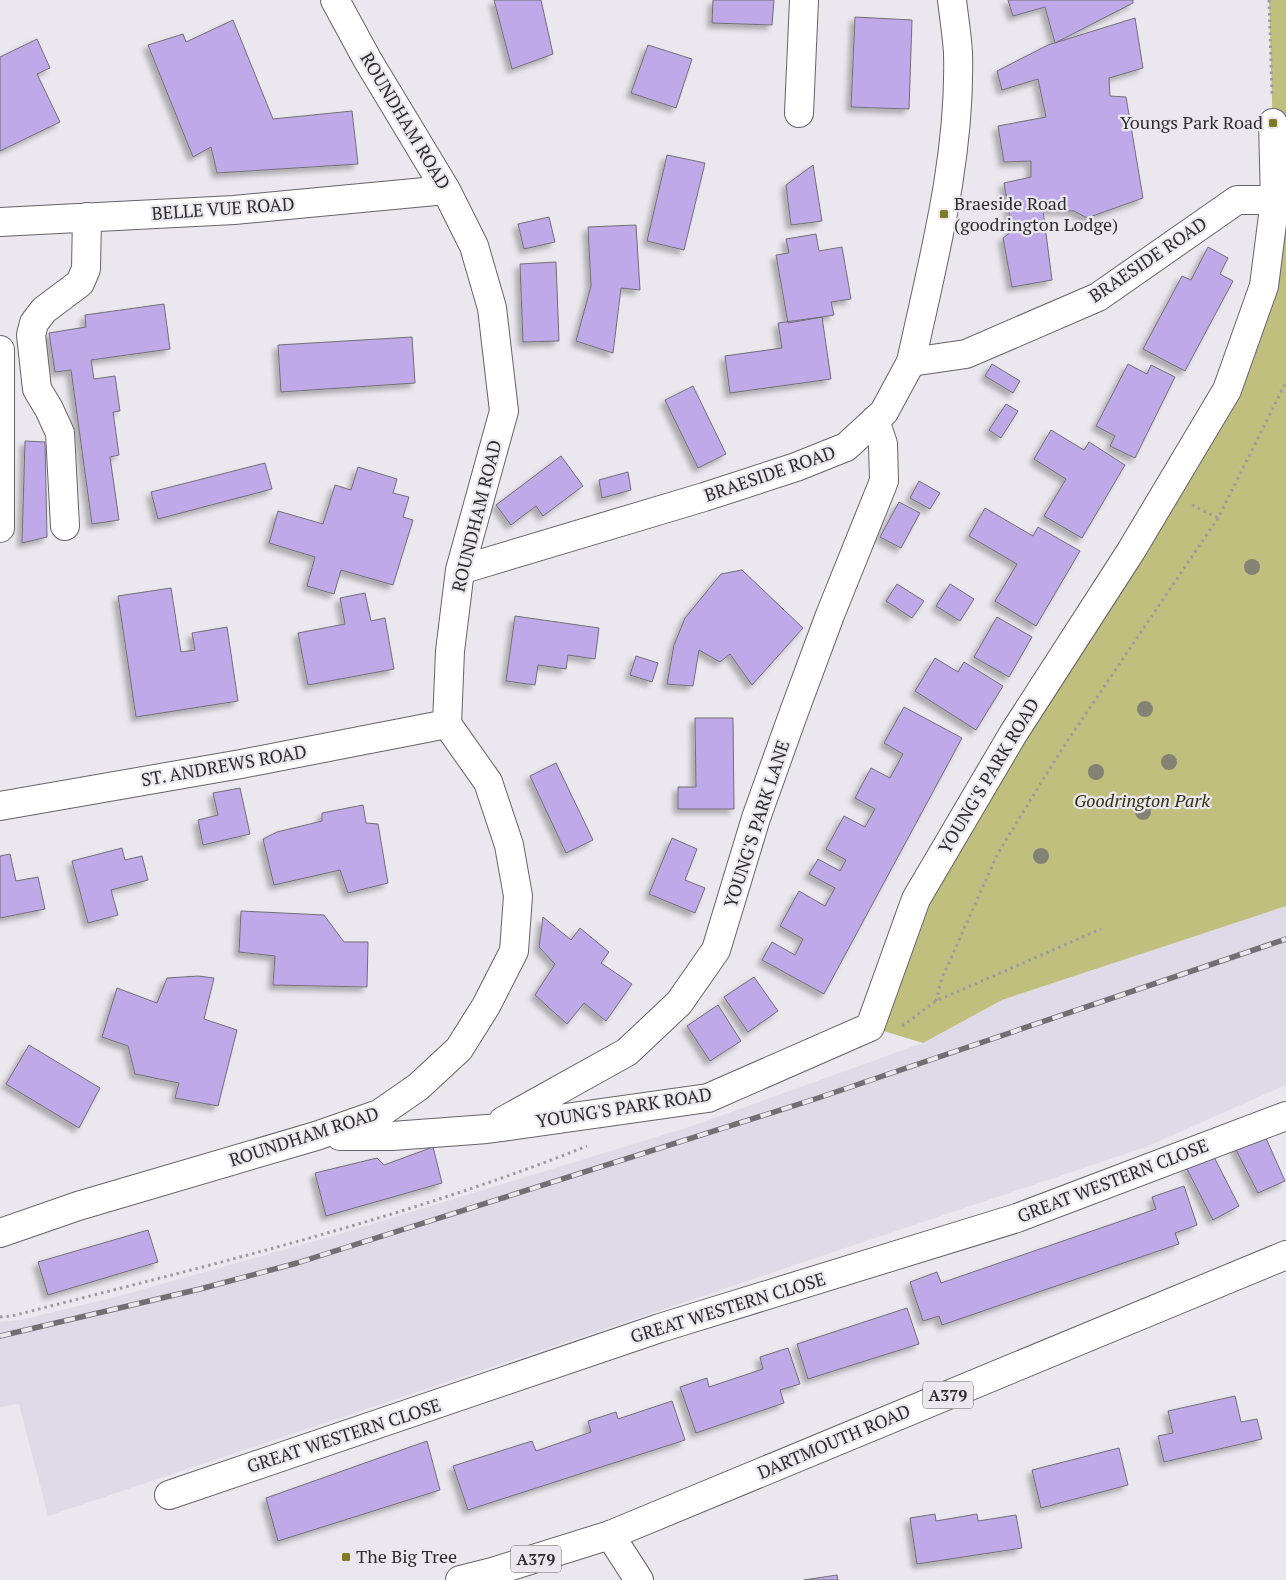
<svg xmlns="http://www.w3.org/2000/svg" width="1286" height="1580" viewBox="0 0 1286 1580" font-family="'PT Serif',serif">
<style>
.built{fill:#dfdae8}
.green{fill:#c0bf7e}
.building{fill:#bfa9e8;stroke:#716f75;filter:url(#shadow)}
.lines{fill:none;stroke-linecap:round;stroke-linejoin:round}
.minor-casing{stroke:#656369;stroke-width:30}
.major-casing{stroke:#656369;stroke-width:30}
.path{stroke:#9c9b9f;stroke-width:3;stroke-dasharray:2.5 4;stroke-linecap:butt}
.minor{stroke:#fff;stroke-width:28}
.major{stroke:#fff;stroke-width:28}
.rail-casing{stroke:#707073;stroke-width:5.5}
.rail{stroke:#eae8ee;stroke-width:4;stroke-dasharray:11;stroke-linecap:butt}
.tree{fill:#848274}
.poi-dot{fill:#7e7b22;stroke:#eae8ee;stroke-width:2}
.labels{text-anchor:middle;stroke-width:4.5;stroke-linejoin:round;paint-order:stroke}
.shield{fill:#eae8ee;stroke:#666568;stroke-width:1}
.shield-label{font-size:16px;font-weight:bold;fill:#2d2d2f}
.street-label{font-size:18px;fill:#2d2d2f;stroke:#eae8ee}
.poi-label{font-size:18px;fill:#2d2d2f;stroke:#eae8ee;text-anchor:start}
.park-label{font-size:18px;font-style:italic;fill:#302f10;stroke:#eae8ee}
</style>
<defs>
<filter id="shadow"><feDropShadow dx="-4.5" dy="4.5" stdDeviation="2.5" flood-color="#0004"/></filter>
</defs>
<rect width="100%" height="100%" fill="#eae8ee"/>
<path class="built" d="M1286,906V1085L1281,1087L1146,1147L48,1516L19,1404L0,1407V1322L20,1320L119,1296L333,1236L692,1126L923,1043L1002,1000Z"/>
<path class="green" d="M1269,0H1286V906L1002,1000L923,1043L870,1027L916,899L1227,390L1275,200Z"/>
<path class="building" d="M494,0H541L553,54L512,69Z
M713,0H774L772,25L712,23Z
M1008,0H1133V3L1055,43L1045,7L1013,16Z
M855,17L912,20L909,109L851,107Z
M1135,18L1143,68L1109,78L1110,96L1126,97L1143,198L1087,218L1074,211L1043,210L1052,280L1012,287L1003,238L1012,231L1004,183L1031,177V161L1004,162L998,126L1046,117L1038,79L1002,90L997,71L1048,45Z
M233,20L273,119L352,111L358,164L217,173L211,147L193,157L148,45L183,34L186,42Z
M37,39L50,68L37,74L60,122L0,151V57Z
M648,45L692,59L676,108L631,93Z
M667,155L705,163L684,250L647,241Z
M813,165L822,221L791,225L786,185Z
M549,217L555,242L524,249L518,224Z
M636,225L640,290L621,288L613,353L576,341L591,286L588,227Z
M816,234L819,251L842,247L851,299L831,302L834,315L788,323L776,255L789,253L786,239Z
M1208,247L1228,258L1220,274L1233,281L1185,371L1143,349L1182,276L1191,280Z
M556,262L559,341L523,342L520,264Z
M164,304L170,349L91,360L94,379L115,376L120,411L113,412L119,455L110,457L119,520L92,524L71,370L55,372L49,333L86,327L85,315Z
M822,317L831,379L730,393L725,356L782,348L778,323Z
M412,337L415,383L281,392L278,345Z
M992,364L1020,381L1013,393L985,376Z
M1128,364L1147,374L1151,365L1175,377L1135,458L1110,446L1115,436L1096,426Z
M693,386L726,454L698,468L665,400Z
M1006,404L1018,411L1001,438L989,430Z
M1051,430L1084,450L1089,442L1125,465L1082,538L1044,516L1066,479L1034,459Z
M25,441L45,442L47,537L22,543Z
M561,456L583,486L543,516L536,506L511,525L496,505Z
M265,463L272,489L158,519L151,492Z
M358,467L397,479L393,493L409,497L403,517L413,520L393,585L341,570L334,594L307,586L315,557L269,543L278,511L323,524L335,485L351,490Z
M628,472L631,490L602,498L599,480Z
M919,481L940,493L930,509L910,498Z
M899,502L920,513L901,548L880,537Z
M985,508L1033,536L1038,527L1080,551L1036,626L995,601L1017,564L969,536Z
M742,570L803,628L752,685L730,654L720,662L699,650L693,686L667,684L674,645L685,618L721,574Z
M897,584L924,601L912,618L886,601Z
M950,584L974,599L960,621L936,606Z
M171,588L181,652L195,650L192,633L227,627L238,701L136,717L118,596Z
M365,593L371,621L385,618L394,669L308,685L298,633L345,624L340,598Z
M515,616L599,628L595,659L568,655L566,669L538,665L535,685L506,681Z
M997,617L1032,637L1009,677L974,657Z
M636,656L658,663L652,682L630,675Z
M935,658L958,672L964,662L1003,686L976,730L915,691Z
M904,707L962,738L824,994L762,960L772,942L795,955L803,939L780,926L799,891L825,906L835,888L809,874L818,859L840,871L846,860L826,849L844,816L865,827L875,809L855,798L871,768L890,778L903,754L884,743Z
M695,718H733L734,809H678V787H696Z
M556,763L593,840L566,853L530,776Z
M240,788L250,834L203,845L198,820L218,815L213,793Z
M363,805L366,823L378,824L388,883L348,893L340,870L274,885L263,839L277,832L322,821V813Z
M672,838L697,849L685,880L705,888L695,913L649,894Z
M122,848L125,860L142,856L148,880L111,890L118,915L88,923L72,861Z
M10,854L16,881L38,877L45,909L0,918V856Z
M241,911L324,915L344,942H368L367,987L273,985L275,956L239,952Z
M543,917L571,940L580,928L609,952L601,963L632,984L606,1021L584,1003L567,1024L535,995L555,964L539,947Z
M198,976L214,978L204,1019L237,1030L218,1106L175,1098L179,1083L135,1074L128,1046L102,1037L117,988L157,1003L167,978Z
M754,977L778,1011L748,1032L724,997Z
M718,1005L741,1041L710,1061L687,1026Z
M29,1045L100,1088L79,1128L6,1084Z
M1261,1127L1285,1181L1258,1193L1232,1142Z
M433,1147L442,1183L326,1216L315,1173L377,1158L384,1165Z
M1212,1153L1239,1206L1213,1220L1186,1167Z
M1184,1186L1197,1225L1175,1233L1179,1244L942,1325L939,1316L923,1321L910,1282L937,1272L941,1283L1156,1209L1152,1197Z
M148,1230L158,1262L48,1295L38,1262Z
M907,1308L919,1344L808,1379L797,1344Z
M788,1348L800,1384L780,1390L784,1403L696,1433L680,1387L707,1378L709,1387L763,1369L760,1357Z
M1235,1396L1241,1422L1257,1419L1262,1439L1164,1462L1158,1436L1173,1433L1168,1411Z
M672,1401L685,1440L468,1510L453,1466L532,1441L536,1451L591,1432L588,1421L616,1412L618,1419Z
M427,1441L440,1490L278,1541L266,1498Z
M1119,1448L1128,1485L1041,1508L1032,1470Z
M935,1514L936,1521L977,1514L978,1521L1016,1515L1022,1548L917,1564L910,1518Z
M837,1575L838,1580H804Z"/>
<g class="lines">
<g class="minor-casing">
<path id="minor" d="M799,113L804,0
M0,222L234,210L446,190
M0,350V528
M911,362C933,260 961,158 958,53C957,35 954,18 952,0
M65,526L60,433L49,409L37,389L31,335L34,323L44,310L80,283L86,269L87,217
M460,570L704,497L796,467L846,447L884,412L911,362L966,354L1098,297L1237,200H1275
M0,806L241,764L447,724
M503,1121L627,1052L679,1003L716,950L756,818L794,712L830,615L884,481L883,444L875,420
M340,1136H392L487,1129L708,1098L870,1027L916,899L1013,734L1131,551L1227,390L1264,286L1275,200L1273,123
M0,1233L78,1206L316,1136L379,1114L418,1087L459,1049L486,1006L514,951L518,896L509,845L488,782L447,724L450,651L460,570L504,411L492,308L474,246L446,190L367,59L335,0
M169,1495L660,1328L1017,1218L1286,1116
M610,1535L639,1580"/>
</g>
<g class="major-casing">
<path id="major" d="M460,1580L492,1572L610,1535L1286,1255"/>
</g>
<path class="path" d="M1269,0L1272,94
M1192,505L1218,518
M936,1001L942,978L998,853L1060,752L1218,518L1286,382
M902,1026L936,1001L1101,929
M0,1317L12,1316C205,1266 402,1220 587,1146"/>
<use href="#minor" class="minor"/>
<use href="#major" class="major"/>
<g class="rail-casing">
<path id="rail" d="M0,1336L200,1289L297,1263L815,1099L1286,939"/>
</g>
<use href="#rail" class="rail"/>
</g>
<g class="tree">
<circle cx="1252" cy="567" r="8"/>
<circle cx="1145" cy="709" r="8"/>
<circle cx="1169" cy="762" r="8"/>
<circle cx="1096" cy="772" r="8"/>
<circle cx="1143" cy="812" r="8"/>
<circle cx="1041" cy="856" r="8"/>
</g>
<g class="poi-dot">
<rect x="1268" y="118" width="10" height="10" rx="2.5"/>
<rect x="939" y="209" width="10" height="10" rx="2.5"/>
<rect x="341" y="1552" width="10" height="10" rx="2.5"/>
</g>
<g class="labels">
<g class="shield">
<rect x="923" y="1381.5" width="50" height="27" rx="4"/>
<rect x="511" y="1545.5" width="50" height="27" rx="4"/>
</g>
<g class="shield-label">
<text x="948" y="1401">A379</text>
<text x="536" y="1565">A379</text>
</g>
<g class="street-label">
<text transform="translate(405 121) rotate(59)" y="6">ROUNDHAM ROAD</text>
<text transform="translate(223 209) rotate(-4)" y="6">BELLE VUE ROAD</text>
<text transform="translate(1148 260) rotate(-34)" y="6">BRAESIDE ROAD</text>
<text transform="translate(770 474) rotate(-19)" y="6">BRAESIDE ROAD</text>
<text transform="translate(477 516) rotate(-76)" y="6">ROUNDHAM ROAD</text>
<text transform="translate(224 766) rotate(-10)" y="6">ST. ANDREWS ROAD</text>
<text transform="translate(989 776) rotate(-59)" y="6">YOUNG'S PARK ROAD</text>
<text transform="translate(757 824) rotate(-72)" y="6">YOUNG'S PARK LANE</text>
<text transform="translate(624 1108) rotate(-9)" y="6">YOUNG'S PARK ROAD</text>
<text transform="translate(304 1137) rotate(-18)" y="6">ROUNDHAM ROAD</text>
<text transform="translate(1113 1181) rotate(-21)" y="6">GREAT WESTERN CLOSE</text>
<text transform="translate(728 1308) rotate(-17)" y="6">GREAT WESTERN CLOSE</text>
<text transform="translate(344 1436) rotate(-18)" y="6">GREAT WESTERN CLOSE</text>
<text transform="translate(834 1442) rotate(-23)" y="6">DARTMOUTH ROAD</text>
</g>
<g class="poi-label">
<text x="1263" y="129" text-anchor="end">Youngs Park Road</text>
<text x="954" y="210">Braeside Road<tspan x="954" dy="21">(goodrington Lodge)</tspan></text>
<text x="356" y="1563">The Big Tree</text>
</g>
<g class="park-label">
<text x="1142" y="807">Goodrington Park</text>
</g>
</g>
</svg>
